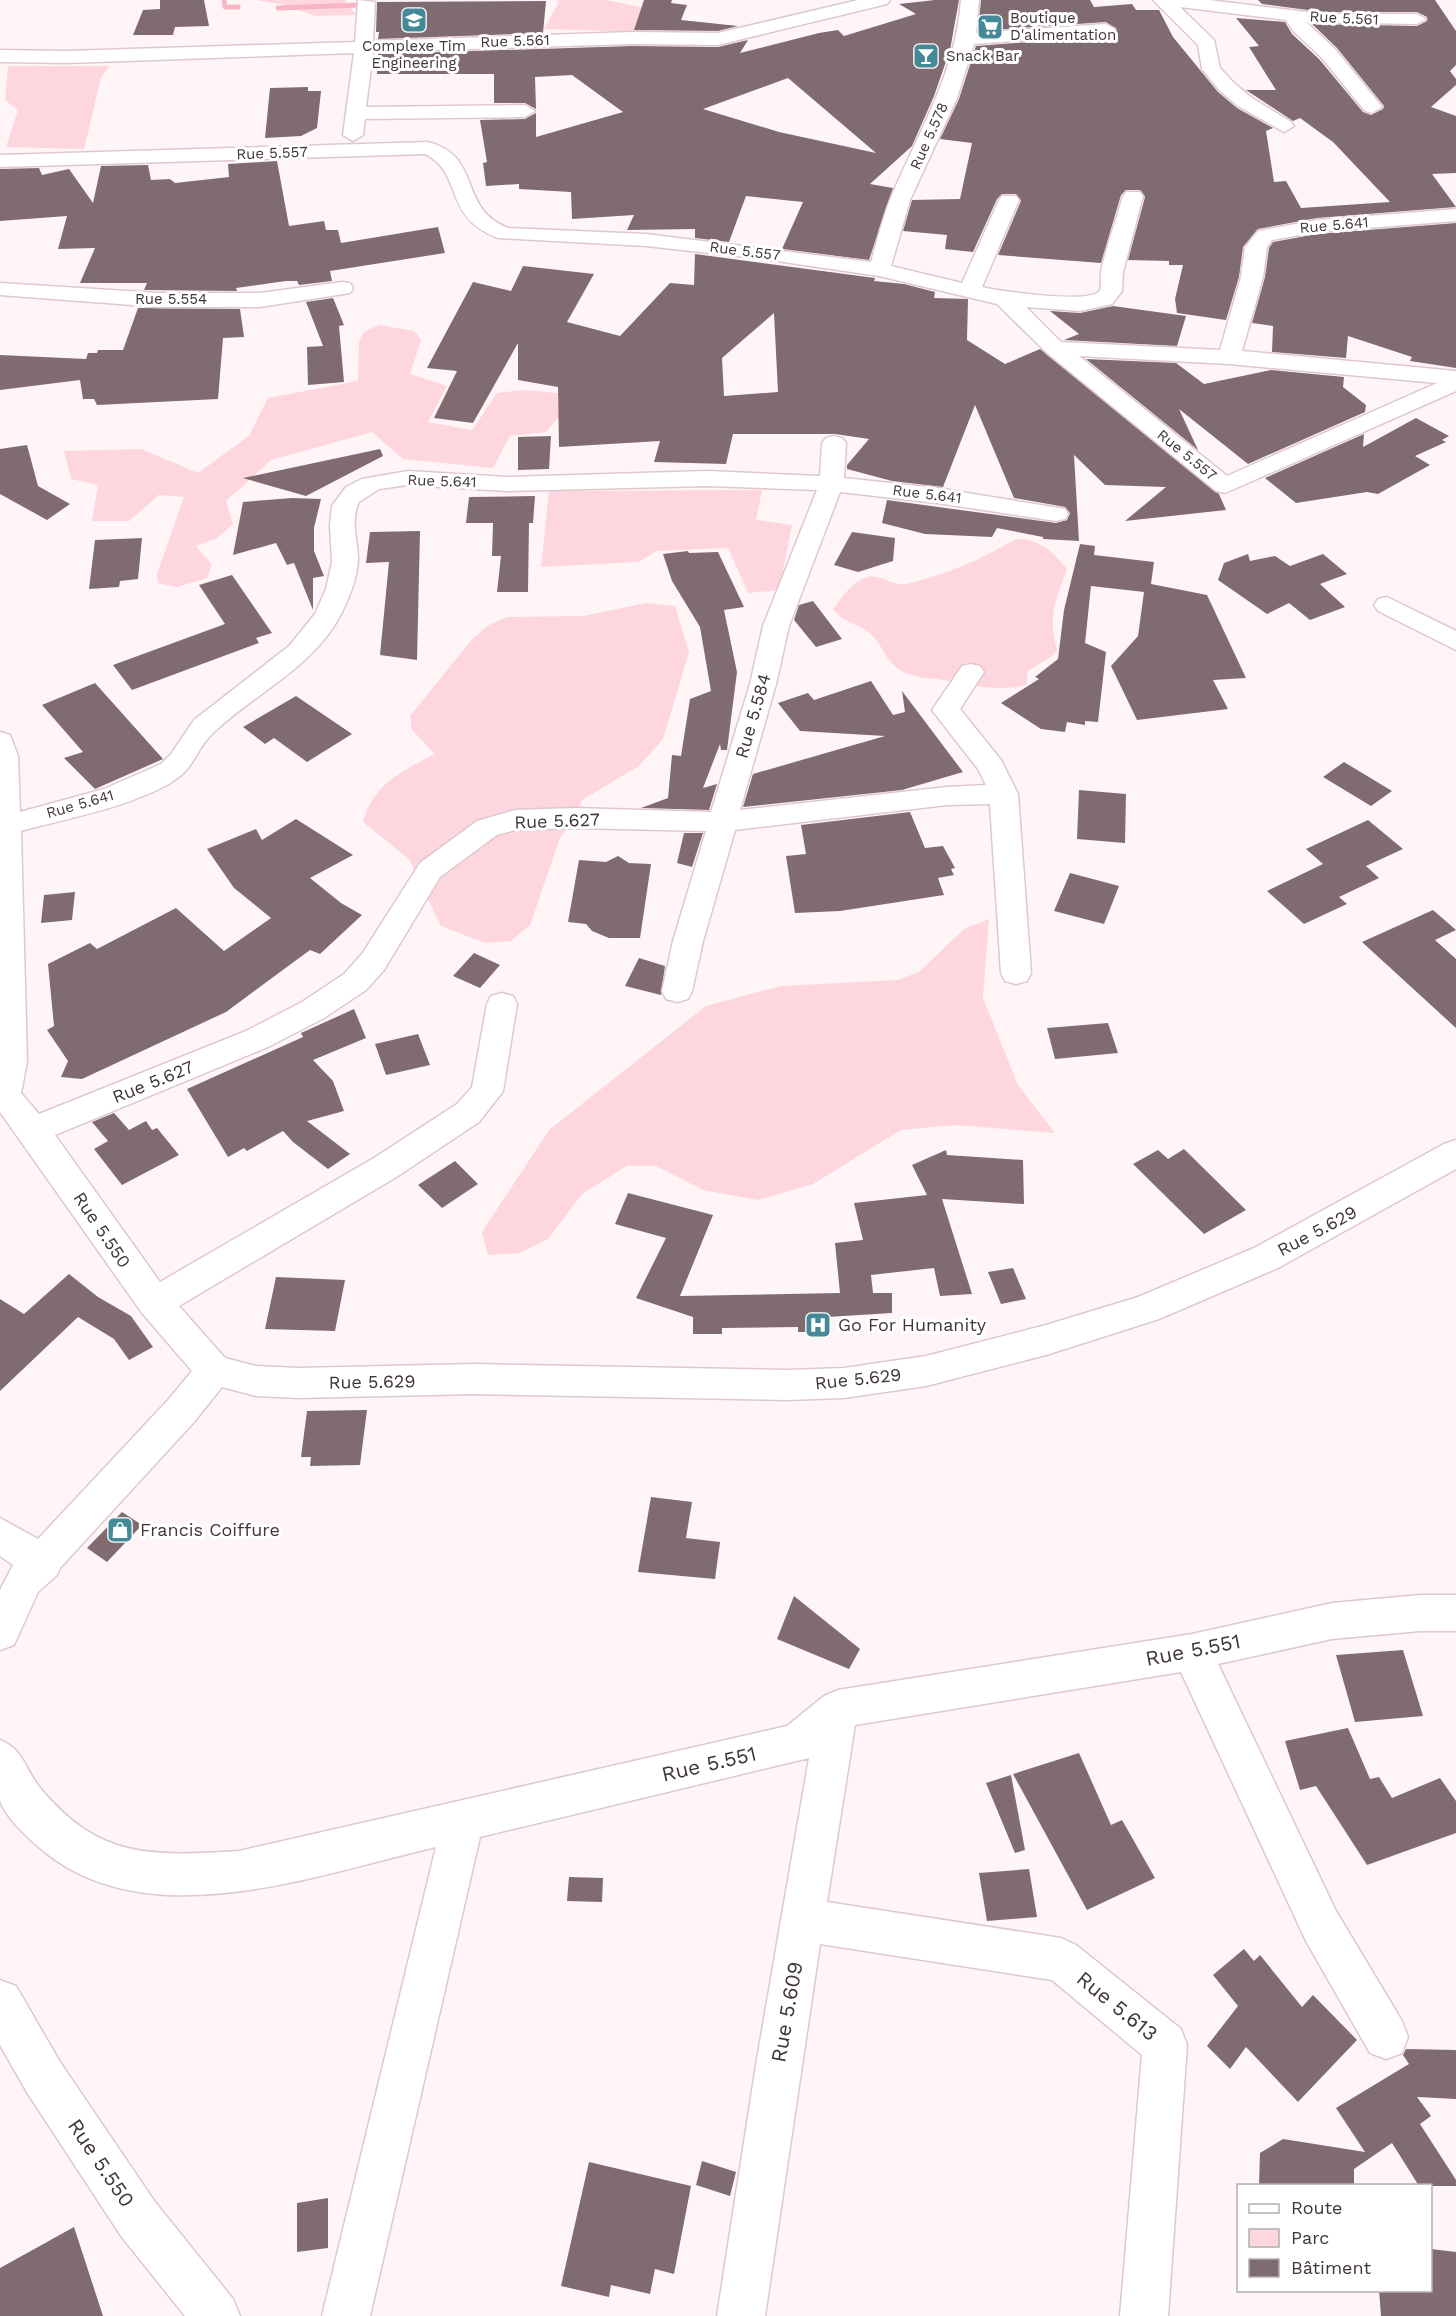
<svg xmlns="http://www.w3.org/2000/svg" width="1456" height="2316" viewBox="0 0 1456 2316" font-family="'Work Sans',sans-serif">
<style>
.green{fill:#fed6df}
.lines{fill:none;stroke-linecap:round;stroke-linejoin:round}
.stream{stroke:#f7b5c5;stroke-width:5}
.building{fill:#806b70;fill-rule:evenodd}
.street-casing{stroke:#dfc8cd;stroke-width:3}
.street{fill:#fff;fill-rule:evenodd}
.labels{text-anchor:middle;stroke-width:6;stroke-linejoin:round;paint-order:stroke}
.far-poi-label{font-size:15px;fill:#403638;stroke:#fff;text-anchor:start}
.far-street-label{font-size:15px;fill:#403638;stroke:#fff}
.street-label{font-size:18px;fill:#403638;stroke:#fff}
.poi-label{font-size:18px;fill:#403638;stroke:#fff;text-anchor:start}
.near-street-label{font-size:21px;fill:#403638;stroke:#fff}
</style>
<rect width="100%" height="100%" fill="#fff5f7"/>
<path class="green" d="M256,0H345L356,15L315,16L285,5Z
M556,0H606L646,8V32L544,29L559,2Z
M8,66H109L101,78L84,149L6,147L18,110L5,100Z
M379,325L414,331L421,340L410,374L447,386L428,422L472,430L497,393L525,390L575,395L578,419H557L546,432L510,436L493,468L403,459L372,432L271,460L226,501L233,524L217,538L196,546L212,565L207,578L177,587L158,583L157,574L184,497L159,495L129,521H92L98,485L71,479L64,451L141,449L198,473L249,436L268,398L358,381L359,342L364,332Z
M762,490L756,520L792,525L779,590L748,593L728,548L657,551L638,562L541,567L549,491Z
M1016,539C1038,538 1054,552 1067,569C1056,601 1047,616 1057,650L1052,656L1028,671L1026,685C1001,692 974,686 949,681C930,677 912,680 896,667C885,659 881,643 871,634C860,624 842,623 833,609C842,597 851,583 865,578C880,572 892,587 905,584C944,576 982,559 1016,539Z
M646,603L675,606L689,652L663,739L639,766L582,800L575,818L560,838L530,925L511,941L485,943L441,926L409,859L363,822C372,785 403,770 435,754L412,730L410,716L474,637L489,625L507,617L583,616Z
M989,919L983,998L1018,1085L1055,1133L955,1125L901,1130L813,1184L758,1200L703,1190L656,1166H627L582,1194L548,1239L519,1253L488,1255L482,1232L549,1130L706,1006L781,986L898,980L919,972L964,929Z"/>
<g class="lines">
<path class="stream" d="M224,0L225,7H238
M278,8L360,5"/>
</g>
<path class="building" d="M160,0H204L209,26L175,27L173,35H133L143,10L160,9Z
M644,0H672L671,3L687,5L681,20L738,26L718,31L634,30Z
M935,0H959L950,50L934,96L912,146L870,184L893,188L869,260L782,249L803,202L746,196L729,242L695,238V229L627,230L634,215L572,219L571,192L519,189V184L486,186L483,163L487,162L480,120L525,119L536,113V137L623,112L572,75L535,77L536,109L525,103H494V74H377L378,54L632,46L718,47L748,40L740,53L819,33L838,30L844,36L916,14L899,4ZM788,78L876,153L779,132L703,109Z
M981,0H1090L1094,7L1132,4L1136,10H1159L1173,37L1218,92L1237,108L1273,128L1266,131L1274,182L1286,181L1301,208L1390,202L1333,142L1300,118L1293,121L1246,90H1276L1249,47L1259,46L1236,18L1285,22L1292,34L1319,59L1363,112L1371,115L1383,109L1384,106L1337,48L1312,24L1417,26L1427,21V17L1417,12H1322L1262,4L1258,0H1435L1456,31V65L1450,71L1456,79V85L1431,107L1456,116V173L1432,174L1456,207L1317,218L1258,229L1243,247L1239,277L1226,320L1177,313L1175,299L1183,265H1169V261L1128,260L1145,197L1140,190H1126L1121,195L1101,263L998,255L1021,201L1016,194H1002L997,199L973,252L945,249L947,235L903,231L912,200L960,199L972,143L940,139L959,99L976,46L1106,36L1117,30L1106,22L978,31Z
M546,1L543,33L378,39L379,32H376L377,2Z
M308,87V91H321L317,128L301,136L265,138L270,88Z
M277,161L289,226L324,221L326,230H338L341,243L438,227L445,253L330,271L332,281L299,285L297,281H286L236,288L237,291L144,290L147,283H80L95,248L58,249L67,216L0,221V169L39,168L42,175L69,169L93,203L101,166L148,165L151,180L170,179L175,183L229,177L228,164Z
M1456,223V368L1410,361L1412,357L1348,336L1346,358L1272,352L1273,326L1252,323L1265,277L1269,248L1273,242L1317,234Z
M695,254L875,278L874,281L904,284L935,292L934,298L968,299L967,340L1005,364L1040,349L1219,494L1226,510L1125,521L1166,487L1105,485L1074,455L1079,541L1043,539V537L997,528L992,537L925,534L882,523L887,500L1056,523L1067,520L1070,513L1065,507L1014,498L975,405L943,487L892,481L847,469V465L869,439L835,434H733L726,464L654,462L660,441L559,447L558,387L518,380V343L473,423L434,418L457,371L427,368L473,282L511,291L523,266L594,274L567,322L620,336L670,283L694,285ZM774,313L778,392L724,396L722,358Z
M333,298L344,325L339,326L344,382L308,385L307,347L323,346L306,302Z
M1113,306L1186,316L1177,346L1064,340L1079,334L1050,311L1080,313Z
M138,308L240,309L244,337L223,338L218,399L97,405L94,399H83L80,380L0,390V355L86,359L88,353H97L98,350H123Z
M1086,359L1176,363L1204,384L1271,370L1344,377L1343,387L1366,405L1365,412L1248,464L1179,409L1198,450Z
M1416,418L1449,436L1442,440L1446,442L1415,456L1430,465L1378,494L1367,492L1296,503L1265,478L1364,434L1363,447Z
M551,436L549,469L518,470V437Z
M27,445L38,486L70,504L47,520L0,494V449Z
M380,449L383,456L306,496L243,478Z
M535,496L533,523H529L528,592H497L501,556H492L493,523H466L469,497Z
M292,498L321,499L314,528V551L324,576L313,578V610L294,563L287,565L276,543L233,555L243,502Z
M420,531L417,660L380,655L389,562L366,563L370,532Z
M852,532L895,538L893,561L858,572L834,565Z
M142,538L138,579L120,581L119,587L89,589L95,540Z
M1080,544L1095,546L1094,555L1154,562L1151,584L1207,595L1246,678L1213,680L1228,709L1137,720L1111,666L1138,636L1144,592L1091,586L1085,643L1106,652L1098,722L1085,721V725L1067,722L1065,732L1041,729L1001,703L1039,679L1035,677L1058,659L1064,610Z
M688,551L689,553L718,552L744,607L724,610L737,672L727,750H721L720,744L703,788L717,784L709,810L641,808L668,798L672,755L681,756L690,699L711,691L700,627L672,581L663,554Z
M1248,554L1250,561L1275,556L1290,566L1323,554L1347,574L1320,584L1345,607L1310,620L1289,603L1267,614L1218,580L1224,563Z
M232,575L272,633L256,638L259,643L132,690L113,665L225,624L199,585Z
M813,601L842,639L816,647L794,620L799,605Z
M871,681L893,715L905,712L902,691L963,772L902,790L743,807L753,774L885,736L800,731L778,703L808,693L814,700Z
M95,683L163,759L95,789L64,758L83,752L42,705Z
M296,696L352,734L307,762L274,738L265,744L243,727Z
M1344,762L1392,791L1371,806L1323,777Z
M1079,790L1126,794L1125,843L1077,839Z
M910,812L925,848L943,846L955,868L951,869L954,875L938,878L944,895L840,911L795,913L786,856L806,854L801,825Z
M296,819L353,855L310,878L341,903L362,915L320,954L310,950L226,1012L82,1079L61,1077L68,1061L47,1030L54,1026L48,964L90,943L97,949L176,908L224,951L271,918L234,888L207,849L256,829L262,840Z
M1368,820L1403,849L1366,866L1379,878L1339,897L1347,904L1304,924L1267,891L1323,864L1306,849Z
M684,833H703L692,867L677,863Z
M618,856L629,863L651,864L640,938H609L592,931L586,924L568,922L579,860L606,862Z
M1070,873L1119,886L1104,924L1054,911Z
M75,892L72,920L41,923L44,895Z
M1433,910L1456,930L1435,940L1456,959V1028L1362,942Z
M474,953L500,965L480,988L453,976Z
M639,958L665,966L661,995L625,986Z
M354,1009L366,1038L313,1060L333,1081L344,1111L307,1121L350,1154L328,1169L293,1142L283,1131L247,1151L244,1148L228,1157L187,1089L303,1037L301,1033Z
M1108,1023L1118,1053L1055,1059L1047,1028Z
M418,1034L430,1065L386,1075L375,1044Z
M114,1113L129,1130L146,1121L152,1130L157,1128L179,1155L122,1185L94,1149L108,1141L92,1122Z
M1184,1149L1246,1210L1204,1234L1133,1164L1158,1150L1168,1159Z
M946,1150L947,1155L1023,1160L1024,1204L942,1199L972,1294L940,1296L934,1268L871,1275L873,1293H892V1313L827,1317L828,1332H798V1327L722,1328V1334H693V1317L636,1298L666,1238L615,1224L628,1193L713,1215L680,1296L840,1293L835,1243L863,1240L854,1203L927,1195L912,1165Z
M455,1161L478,1184L442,1208L418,1185Z
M1013,1268L1026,1299L1001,1304L988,1272Z
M69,1274L98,1297L131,1316L153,1347L129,1360L114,1339L78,1317L0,1391V1299L24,1314Z
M276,1277L345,1280L335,1331L265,1329Z
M367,1410L360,1465L310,1466L311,1457H301L307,1411Z
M651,1497L692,1502L686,1538L720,1542L715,1579L638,1572Z
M122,1512L142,1525L107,1562L87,1548Z
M794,1596L860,1649L849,1669L777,1639Z
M1403,1650L1423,1716L1355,1722L1336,1655Z
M1348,1728L1370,1779L1379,1777L1392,1798L1440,1778L1456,1801V1833L1367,1865L1316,1786L1300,1790L1285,1741Z
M1079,1753L1111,1825L1122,1820L1155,1878L1087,1910L1013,1774Z
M1011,1775L1025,1850L1015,1853L986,1783Z
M1029,1869L1037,1917L987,1921L979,1873Z
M569,1877L603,1878L602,1902L567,1901Z
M1244,1949L1254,1961L1260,1955L1302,2007L1313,1995L1357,2040L1298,2102L1246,2047L1230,2069L1207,2046L1238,2006L1213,1975Z
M1406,2049L1456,2050V2099L1417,2097L1431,2116L1420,2124L1456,2180V2186H1419L1392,2143L1354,2169V2186H1259L1260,2153L1283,2139L1365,2152L1336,2108L1409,2064L1403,2055Z
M702,2161L736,2172L730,2196L696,2185Z
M589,2162L691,2186L674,2274L655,2269L650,2294L611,2285L609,2297L561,2286Z
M328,2198V2248L297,2252V2203Z
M74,2227L103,2316H0V2268Z
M1431,2249L1456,2252V2316H1381L1379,2290H1431Z"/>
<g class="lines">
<g class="street-casing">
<path id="street" d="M358,0L375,2L373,41L632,32L718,33L858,0H890L887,4L718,45L632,44L373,52L366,107L525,105L535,111L525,117L365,119L363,135L353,141L343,135L354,53L67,63L0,62V50L67,51L355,42Z
M961,0H979L976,33L1106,24L1115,29L1106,34L974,44L957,98L910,200L891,266L962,283L999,200L1002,196H1016L1019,200L982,287C998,291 1093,305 1100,290C1102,285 1100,278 1101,272C1106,247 1116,221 1123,196L1126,192H1140L1143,196L1123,272L1122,291L1112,304L1080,311L1026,307L1061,342L1220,350L1241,277L1245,247L1258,231L1317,220L1456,209V221L1317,232L1272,240L1267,247L1263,277L1242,351L1456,371V391L1225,493L1216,491L1047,353L997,304L879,276L763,259L646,246L498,238C441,216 465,174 425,154L0,167V155L428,142C483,156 457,208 508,228L646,234L871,262C878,238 884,212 895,188C922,126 956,70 961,0ZM1079,356L1229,364L1437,383L1227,476Z
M1153,0H1209L1322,14H1417L1426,19L1417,24L1306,22L1335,49L1379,103L1382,107L1372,113L1365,111L1321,57L1294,32L1286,20L1180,7L1214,40L1220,68L1234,83L1252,98L1291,122L1294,126L1284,132L1238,106L1220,91L1202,69L1198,45Z
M342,282L350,283L353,288L350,293L260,307H159L0,295V283L159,293H260Z
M834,436L842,438L846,443L844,478L937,488L1065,509L1068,514L1065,519L1056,521L937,503L840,492L789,626L776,684L740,810L947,787L986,785L978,769L932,710L962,666L971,664L980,666L984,672L960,709L1001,760L1018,794L1031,973L1027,981L1016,984L1005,981L1001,973L990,804L947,805L735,830L703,941L692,991L688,999L677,1002L666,999L662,991L673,941L706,831L575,828L515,830L497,835L440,877L384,970L366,990L324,1018L268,1047L55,1135L160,1282L374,1158L457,1104L472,1087L487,1004L491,996L502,993L513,996L517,1004L503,1091L479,1122L398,1176L179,1306L225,1358L256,1366L298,1368L475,1364L787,1370L844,1368L926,1356L1046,1325L1138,1297L1254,1248L1444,1144L1456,1140V1169L1278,1268L1159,1319L1046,1355L926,1386L844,1398L787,1400L475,1394L298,1398L256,1396L222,1387L194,1422L60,1568L57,1575L38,1592L14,1645L0,1650V1590L13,1565L0,1556V1518L38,1539L168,1400L192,1371L142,1313L0,1112V732L10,735L18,756L20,812L104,789L161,764L171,754L194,720L289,646L315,614L326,589L332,562L330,525L332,506L346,487L362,479L408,471L507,477L707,471L820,476L822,443L826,438ZM408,485L507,491L707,486L817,490L763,626L750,684L711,812L575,808L515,810L477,821L420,863L362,954L344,974L302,1002L246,1031L39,1114L21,1093L27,1062L21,831C69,818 121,809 165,786C198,768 192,753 213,733C255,693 315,667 342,612C350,596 357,578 358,560C358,541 350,520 359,502L379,489Z
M1387,597L1456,631V650L1378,611L1374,605L1378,599Z
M1420,1595H1456V1631H1420L1332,1639L1218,1664L1336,1911L1402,2021L1408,2037L1402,2053L1386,2059L1370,2053L1306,1941L1181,1672L855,1725L827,1902L1061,1938L1076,1945L1181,2029L1187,2045L1168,2316H1120L1142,2055L1052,1980L820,1944L765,2316H717L756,2065L809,1758L480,1837L370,2316H322L436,1847C315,1875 147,1939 41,1849C27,1837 5,1817 0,1800C0,1785 0,1756 0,1740C24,1750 25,1769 40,1788C100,1860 151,1856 239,1851L787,1726L824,1696L838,1690L1192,1634L1332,1603Z
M0,1980L16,1986L60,2062L155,2202L233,2299L240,2316H185L121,2236L28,2094L0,2045Z"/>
</g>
<use href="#street" class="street"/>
</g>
<defs>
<g id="school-square" transform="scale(1.35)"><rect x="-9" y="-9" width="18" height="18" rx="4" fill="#458998" stroke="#fff"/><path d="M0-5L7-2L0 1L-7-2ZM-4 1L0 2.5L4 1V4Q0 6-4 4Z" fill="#fff"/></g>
<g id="supermarket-square" transform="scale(1.35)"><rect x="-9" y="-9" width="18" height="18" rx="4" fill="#458998" stroke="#fff"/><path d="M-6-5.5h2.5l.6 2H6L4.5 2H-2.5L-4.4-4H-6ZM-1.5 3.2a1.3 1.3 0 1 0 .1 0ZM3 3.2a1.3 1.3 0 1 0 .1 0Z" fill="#fff"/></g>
<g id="bar-square" transform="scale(1.35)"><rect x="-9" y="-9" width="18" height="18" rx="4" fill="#458998" stroke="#fff"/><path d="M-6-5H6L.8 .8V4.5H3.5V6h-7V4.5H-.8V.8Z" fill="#fff"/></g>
<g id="hospital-square" transform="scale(1.35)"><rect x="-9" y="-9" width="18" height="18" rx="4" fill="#458998" stroke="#fff"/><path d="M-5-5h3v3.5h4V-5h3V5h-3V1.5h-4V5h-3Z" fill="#fff"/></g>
<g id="shop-square" transform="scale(1.35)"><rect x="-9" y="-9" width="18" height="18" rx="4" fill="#458998" stroke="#fff"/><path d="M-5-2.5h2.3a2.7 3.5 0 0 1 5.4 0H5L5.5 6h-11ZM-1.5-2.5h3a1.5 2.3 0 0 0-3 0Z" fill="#fff"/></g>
</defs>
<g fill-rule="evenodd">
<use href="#school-square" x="414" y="20"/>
<use href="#supermarket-square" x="990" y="27"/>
<use href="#bar-square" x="926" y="56"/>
<use href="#hospital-square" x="818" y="1325"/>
<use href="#shop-square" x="120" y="1530"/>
</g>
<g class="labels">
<g class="far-poi-label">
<text x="1010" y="23">Boutique<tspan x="1010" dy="17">D'alimentation</tspan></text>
<text x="414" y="51" text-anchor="middle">Complexe Tim<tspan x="414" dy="17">Engineering</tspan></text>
<text x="946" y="61">Snack Bar</text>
</g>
<g class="far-street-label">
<text transform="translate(1344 18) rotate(3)" y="5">Rue 5.561</text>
<text transform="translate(515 41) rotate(-2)" y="5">Rue 5.561</text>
<text transform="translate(929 136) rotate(-66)" y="5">Rue 5.578</text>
<text transform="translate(272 153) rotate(-2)" y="5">Rue 5.557</text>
<text transform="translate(1334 225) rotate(-5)" y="5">Rue 5.641</text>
<text transform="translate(745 251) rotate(7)" y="5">Rue 5.557</text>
<text x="171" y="304">Rue 5.554</text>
<text transform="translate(1187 455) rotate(39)" y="5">Rue 5.557</text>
<text transform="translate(442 481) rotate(2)" y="5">Rue 5.641</text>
<text transform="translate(927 494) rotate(7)" y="5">Rue 5.641</text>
<text transform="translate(80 804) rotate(-16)" y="5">Rue 5.641</text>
</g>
<g class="street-label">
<text transform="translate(753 716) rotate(-74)" y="6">Rue 5.584</text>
<text transform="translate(557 821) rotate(-2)" y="6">Rue 5.627</text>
<text transform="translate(153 1082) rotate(-22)" y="6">Rue 5.627</text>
<text transform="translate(102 1230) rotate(56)" y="6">Rue 5.550</text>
<text transform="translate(1317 1231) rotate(-28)" y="6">Rue 5.629</text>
<text transform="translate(858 1379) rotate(-6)" y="6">Rue 5.629</text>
<text transform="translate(372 1382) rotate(-1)" y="6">Rue 5.629</text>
</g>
<g class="poi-label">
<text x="838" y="1331">Go For Humanity</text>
<text x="140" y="1536">Francis Coiffure</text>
</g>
<g class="near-street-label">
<text transform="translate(1193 1650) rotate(-11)" y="7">Rue 5.551</text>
<text transform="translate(709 1764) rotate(-13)" y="7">Rue 5.551</text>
<text transform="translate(1117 2006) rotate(39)" y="7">Rue 5.613</text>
<text transform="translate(787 2012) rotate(-80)" y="7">Rue 5.609</text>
<text transform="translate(101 2163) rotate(56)" y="7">Rue 5.550</text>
</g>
</g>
<rect x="1237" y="2184" width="195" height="108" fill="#ffffff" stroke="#b3afaf" stroke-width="1.5"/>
<rect x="1249" y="2204" width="30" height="9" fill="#ffffff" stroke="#b3afaf" stroke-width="1.5"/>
<text x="1291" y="2214" font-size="18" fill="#403638">Route</text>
<rect x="1249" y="2229" width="30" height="18" fill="#fed6df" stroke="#b3afaf" stroke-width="1.5"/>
<text x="1291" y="2244" font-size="18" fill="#403638">Parc</text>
<rect x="1249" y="2259" width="30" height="18" fill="#806b70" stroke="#b3afaf" stroke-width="1.5"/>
<text x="1291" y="2274" font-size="18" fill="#403638">Bâtiment</text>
</svg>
